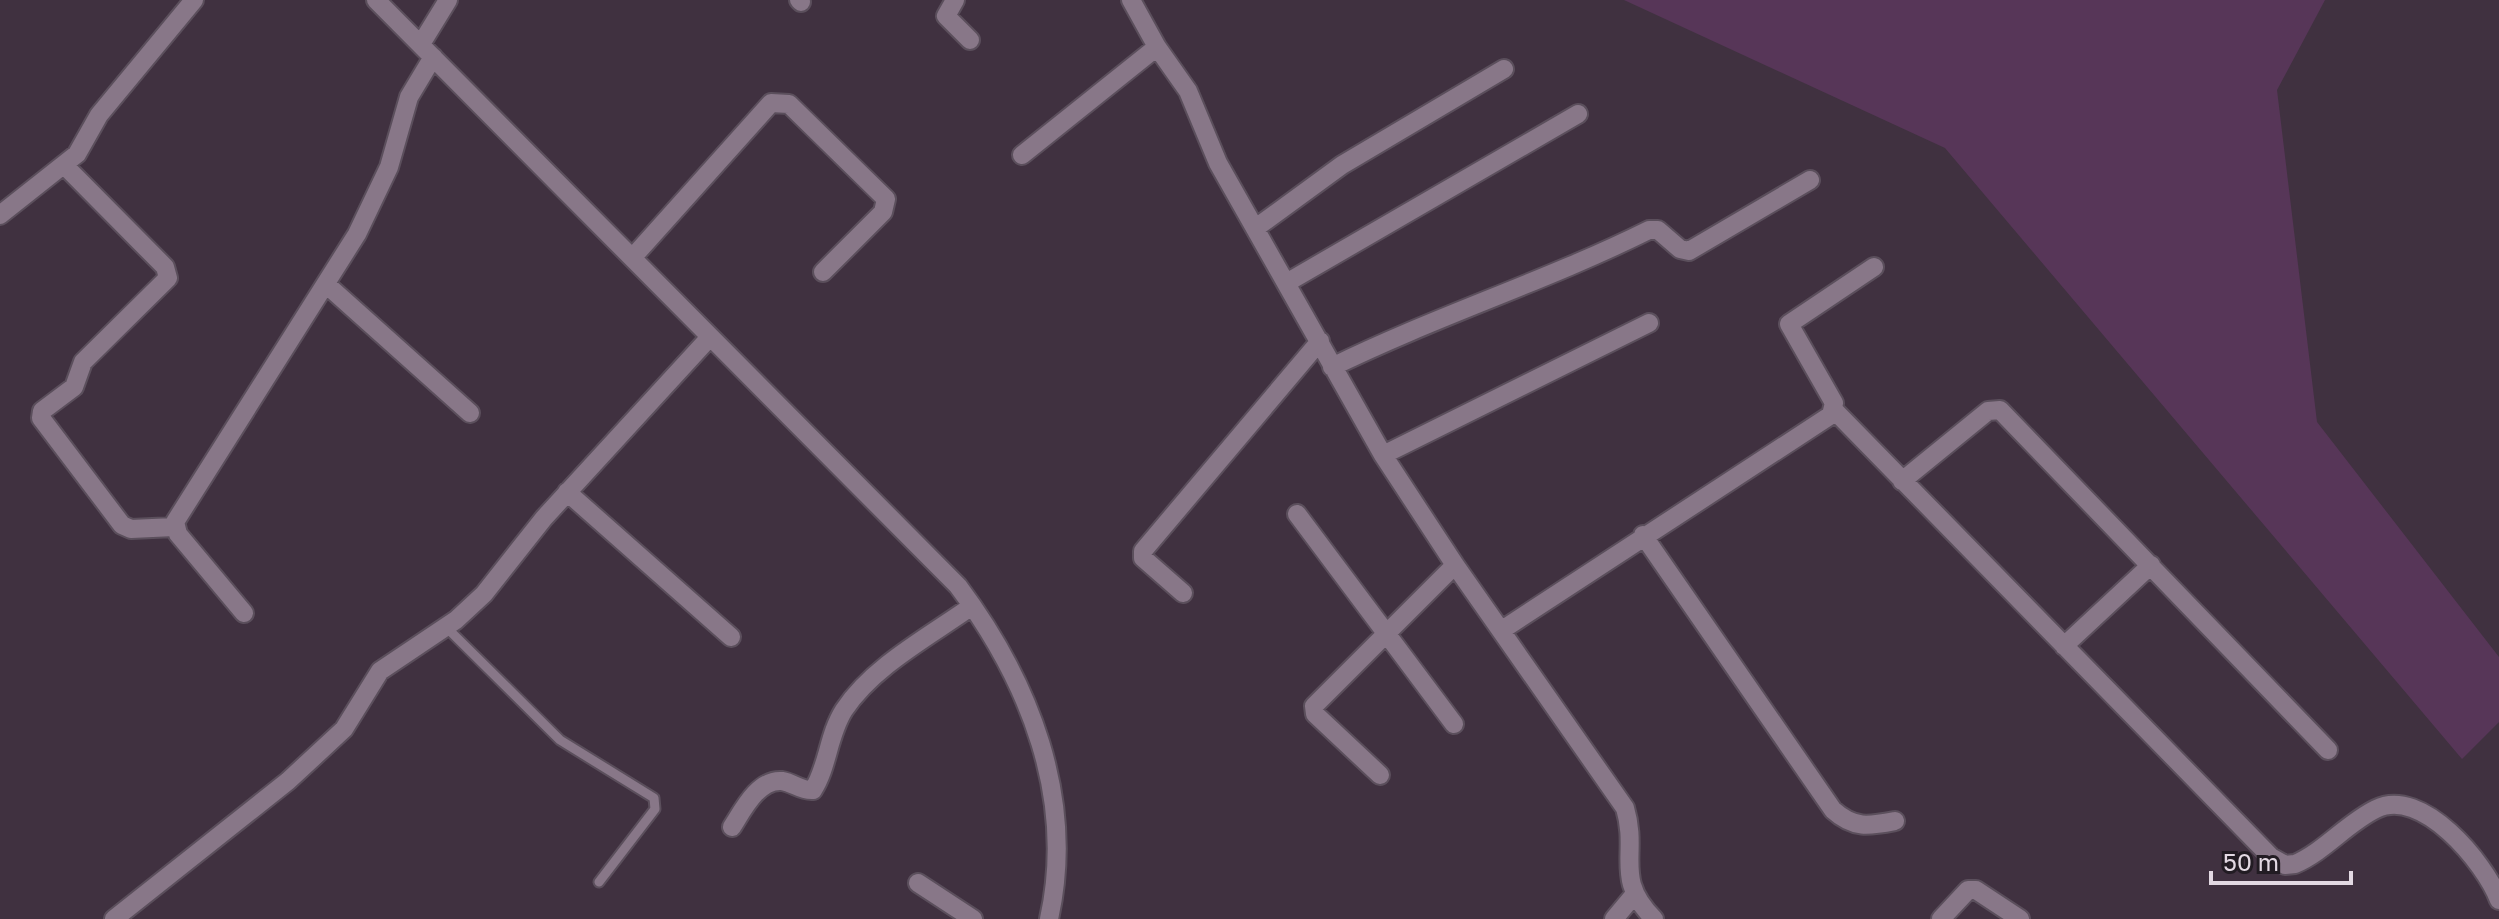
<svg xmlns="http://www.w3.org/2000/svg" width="2499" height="919" viewBox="0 0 2499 919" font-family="'Golos Text',sans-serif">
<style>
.green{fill:#573658}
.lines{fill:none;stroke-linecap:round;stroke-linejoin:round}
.service-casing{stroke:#5b4f5c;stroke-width:13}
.minor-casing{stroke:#5b4f5c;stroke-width:22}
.service{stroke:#878;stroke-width:9}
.minor{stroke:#878;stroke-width:18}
</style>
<rect width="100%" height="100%" fill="#403140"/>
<path class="green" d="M1624,0H2325L2277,90L2317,422L2499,657V722L2462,759L1945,148Z"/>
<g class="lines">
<g class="service-casing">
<path id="service" d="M446,627L560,740L654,798L655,809L599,882"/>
</g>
<g class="minor-casing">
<path id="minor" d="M376,0L958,586C1029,681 1076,798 1049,919
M799,0L801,2
M955,0L946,16L970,40
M1131,0L1157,47L1188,91L1218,163L1383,455L1455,565L1625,808C1639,855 1613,878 1654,919
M421,44L448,0
M1022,155L1157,47
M65,166L165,267L168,278L83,362L74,387L42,411L41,418L122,525L131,529L174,527
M0,215L77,154L99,115L194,0
M1257,227L1342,165L1504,69
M633,257L771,103L789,104L886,199L883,212L823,272
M1288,282L1578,114
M327,285L470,413
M1332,367C1436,316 1546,281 1649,230H1658L1680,249L1689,251L1810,180
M1835,411L2271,857L2285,865L2295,864C2325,851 2347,823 2376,809C2422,786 2485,863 2499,900
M1383,455L1649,323
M1902,481L1988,411L2000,410L2328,750
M567,492L731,637
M1297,514L1454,724
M1643,535L1833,810C1854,829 1869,826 1895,821
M1183,593L1143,558V551L1320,341
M244,613L178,534L175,522L357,234L389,167L409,97L433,57
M1502,630L1831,415L1834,403L1789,324L1874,267
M2064,646L2151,565
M1380,775L1315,714L1314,706L1455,565
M732,827C743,810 758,779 782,781C794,783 801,791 813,790C828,767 828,735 844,710C873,666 930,636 972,606
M918,883L973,919
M114,919L288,781L344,729L380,671L456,620L484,594L544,518L710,337
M1614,919L1634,895
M1941,919L1968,890H1976L2020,919"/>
</g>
<use href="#service" class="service"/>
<use href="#minor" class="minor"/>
</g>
<path d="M2211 871v12h140v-12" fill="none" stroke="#e3d9e3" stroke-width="4"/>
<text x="2223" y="871" font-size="24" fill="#e3d9e3" stroke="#221c23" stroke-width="6" paint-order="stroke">50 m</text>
</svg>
